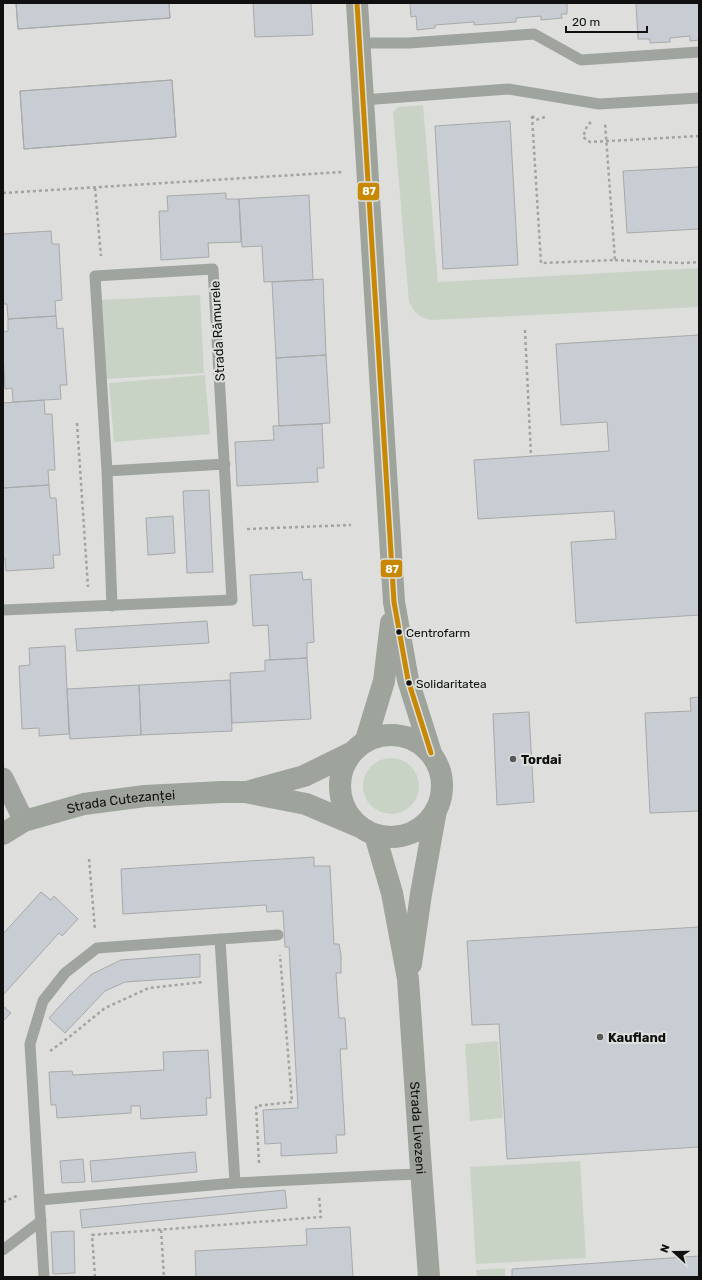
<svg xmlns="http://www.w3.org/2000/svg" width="702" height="1280" viewBox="0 0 702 1280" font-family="Rubik,sans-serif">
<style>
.green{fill:#c9d3c5}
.building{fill:#c8ccd3;stroke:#a8a9a8}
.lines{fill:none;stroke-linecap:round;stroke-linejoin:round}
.path{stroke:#a2a4a1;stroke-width:2.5;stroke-dasharray:3 3;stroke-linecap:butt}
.lane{stroke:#a0a49e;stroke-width:11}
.street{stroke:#a0a49e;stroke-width:21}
.secondary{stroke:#9ea39c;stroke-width:22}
.bus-1-casing{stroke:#dde0dc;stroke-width:8}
.bus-1{stroke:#c98803;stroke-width:5}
.bus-dot{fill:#0f100f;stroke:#dde0dc;stroke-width:1.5}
.poi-dot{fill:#575857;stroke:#dde0dc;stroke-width:1.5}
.labels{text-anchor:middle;stroke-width:4;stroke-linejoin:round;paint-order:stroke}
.bus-label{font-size:12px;fill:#0f100f;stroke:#dde0dc;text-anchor:start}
.street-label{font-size:13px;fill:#0f100f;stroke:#dde0dc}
.poi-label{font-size:13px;font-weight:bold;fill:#0f100f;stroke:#dde0dc;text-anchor:start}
.line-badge{stroke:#dde0dc;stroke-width:1.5}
.badge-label{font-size:11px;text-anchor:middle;font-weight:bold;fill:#fff}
</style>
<rect width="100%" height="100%" fill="#dedfdd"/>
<path class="green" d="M423,105L438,282L699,268V307L431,320C419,317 415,314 409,302L393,112L398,107Z
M200,295L204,373L104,379L100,300Z
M205,375L210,434L114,442L109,383Z
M363 786a28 28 0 1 1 56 0a28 28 0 1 1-56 0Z
M498,1041L503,1118L470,1121L465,1044Z
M580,1161L586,1258L476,1264L470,1167Z
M505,1268V1277H477L476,1270Z"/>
<path class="building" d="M16,3H169L170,18L18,29Z
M16,3H169L170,18L18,29Z
M253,3H311L313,35L255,37Z
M410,3H567V14H561L562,18L541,20V16L516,18V22L474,25V22L435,25V28L417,30L416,16L411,17Z
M636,3H699V40L690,41V36L670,38V42L650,43V39H638Z
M172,80L176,137L24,149L20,91Z
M172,80L176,137L24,149L20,91Z
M510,121L518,265L443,269L435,126Z
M699,167V229L627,233L623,171Z
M226,193V199H239L241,242L208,243L209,257L161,260L159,211H168L167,196Z
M309,195L313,280L264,282L262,246L242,247L239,199Z
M51,231L52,244H59L62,300L55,301L56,316L8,319L7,304H3V234Z
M323,279L326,355L276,358L272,282Z
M56,316L57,329L63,328L67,385H60L61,399L13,402L12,388L5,389L3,354V332L8,331V319Z
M699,335V615L576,623L571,542L616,539L614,511L478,519L474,460L609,451L607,422L561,425L556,344Z
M326,355L330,423L279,426L276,358Z
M44,400L45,414H52L55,470H48L49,485L3,488V403Z
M322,424L324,468H317L318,482L237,486L235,442L274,440L273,426Z
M49,485L50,498H56L60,555H53L54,568L6,571L5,558H3V488Z
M209,490L213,572L187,573L183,491Z
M173,516L175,553L148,555L146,518Z
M302,572L303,580L311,579L314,642L307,643V658L270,660L268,625L253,626L250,575Z
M207,621L209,643L77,651L75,629Z
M65,646L69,734L39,736V728L22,729L19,666L30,665L29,648Z
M307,658L311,719L232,723L230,673L265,671V660Z
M230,680L232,731L141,735L139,685Z
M139,685L141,735L70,739L67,689Z
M699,697V811L650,813L645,713L691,711L690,698Z
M529,712L534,802L497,805L493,714Z
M314,857V866H330L334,944H339L341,955V973H336L339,1018H345L347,1049H340L345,1135H336L337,1153L281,1156V1143L265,1144L263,1110L298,1108L289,947H285L283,911L267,912L266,905L123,914L121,869Z
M41,892L51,900L54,896L78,919L62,936L59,933L3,995V934Z
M699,927V1147L507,1159L499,1024L472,1025L467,941Z
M200,954V977L125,982L105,991L65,1033L49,1018L70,995L92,974L121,960Z
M3,1006L11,1013L3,1021Z
M208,1050L211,1098H206L207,1115L141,1119L140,1106H131V1113L57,1118L56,1105H51L49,1072L72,1071L73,1075L164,1070L163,1052Z
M195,1152L197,1172L92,1182L90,1161Z
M83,1159L85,1182L62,1183L60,1161Z
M285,1190L287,1208L82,1228L80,1210Z
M350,1227L353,1277H196L195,1251L307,1245L306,1229Z
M74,1231L75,1273L53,1274L51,1232Z
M699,1256V1277H512V1269Z"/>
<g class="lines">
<path class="path" d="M532,116L541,263L615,260L605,123
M532,116L536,120L545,117V116
M591,122L587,126L583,137L590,142L699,136
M95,188L101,256
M3,193L342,172
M615,260L683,263L699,262
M525,330L531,456
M77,423L88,587
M247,529L351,525
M89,859L95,930
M50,1051L68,1038L105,1008L149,988L203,982
M259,1163L256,1106L292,1102L280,955
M3,1202L19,1195
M161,1230L164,1277
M95,1277L92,1235L321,1217L319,1197"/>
<path class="lane" d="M360,43H409L534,34L581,60L699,52
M363,100L508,89L599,104L699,98
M107,471L225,464
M3,610L232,600L213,269L95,276L107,471L112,606
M220,939L235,1183
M40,1200L235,1183L392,1175L421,1174
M3,1250L41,1221
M44,1277L30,1044L43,1001L65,973L97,948L278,935"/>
<path class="street" d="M3,778L24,821"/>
<g class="secondary">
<path d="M357,3L394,602L408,680L431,753"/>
<circle cx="391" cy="786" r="51"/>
<path d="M366,740L384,681L391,623"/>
<path d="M250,791L304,776L351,753"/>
<path id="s1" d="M3,834L24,821L84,804L145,796L222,792H245L306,804L358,826"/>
<path id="s2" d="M375,835L392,893L408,979L420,1155L429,1277"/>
<path d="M411,964L421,894L436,810"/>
</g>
<g class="bus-1-casing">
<path id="bus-1" d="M357,3L394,602L408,680L431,753"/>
</g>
<use href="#bus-1" class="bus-1"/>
</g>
<g class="bus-dot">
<circle cx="399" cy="632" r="3.5"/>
<circle cx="409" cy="683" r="3.5"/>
</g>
<g class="poi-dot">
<circle cx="513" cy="759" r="4"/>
<circle cx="600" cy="1037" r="4"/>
</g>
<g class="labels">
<g class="bus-label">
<text x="406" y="637">Centrofarm</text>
<text x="416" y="688">Solidaritatea</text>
</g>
<g class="street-label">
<text transform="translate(217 331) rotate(-93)" y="5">Strada Rămurele</text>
<text dy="5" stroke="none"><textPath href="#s1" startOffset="124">Strada Cutezanței</textPath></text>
<text dy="5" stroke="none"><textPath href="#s2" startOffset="297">Strada Livezeni</textPath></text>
</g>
<g class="poi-label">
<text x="521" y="764">Tordai</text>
<text x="608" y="1042">Kaufland</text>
</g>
</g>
<g class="line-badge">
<rect x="357" y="182" width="23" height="19" rx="4" fill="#c98803"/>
<rect x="380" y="559" width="23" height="19" rx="4" fill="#c98803"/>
</g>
<g class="badge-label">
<text x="369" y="195">87</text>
<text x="392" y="573">87</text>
</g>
<rect width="702" height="1280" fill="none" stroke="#0f100f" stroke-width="8"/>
<g transform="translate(674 1252) rotate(291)" stroke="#dde0dc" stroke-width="3" paint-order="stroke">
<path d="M0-3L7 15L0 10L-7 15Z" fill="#0f100f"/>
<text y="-6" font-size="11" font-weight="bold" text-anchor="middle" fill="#0f100f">N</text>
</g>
<path d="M566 26v6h81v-6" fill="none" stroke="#0f100f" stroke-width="2"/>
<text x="572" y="26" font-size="12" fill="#0f100f" stroke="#dde0dc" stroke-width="3" paint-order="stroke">20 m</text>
</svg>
